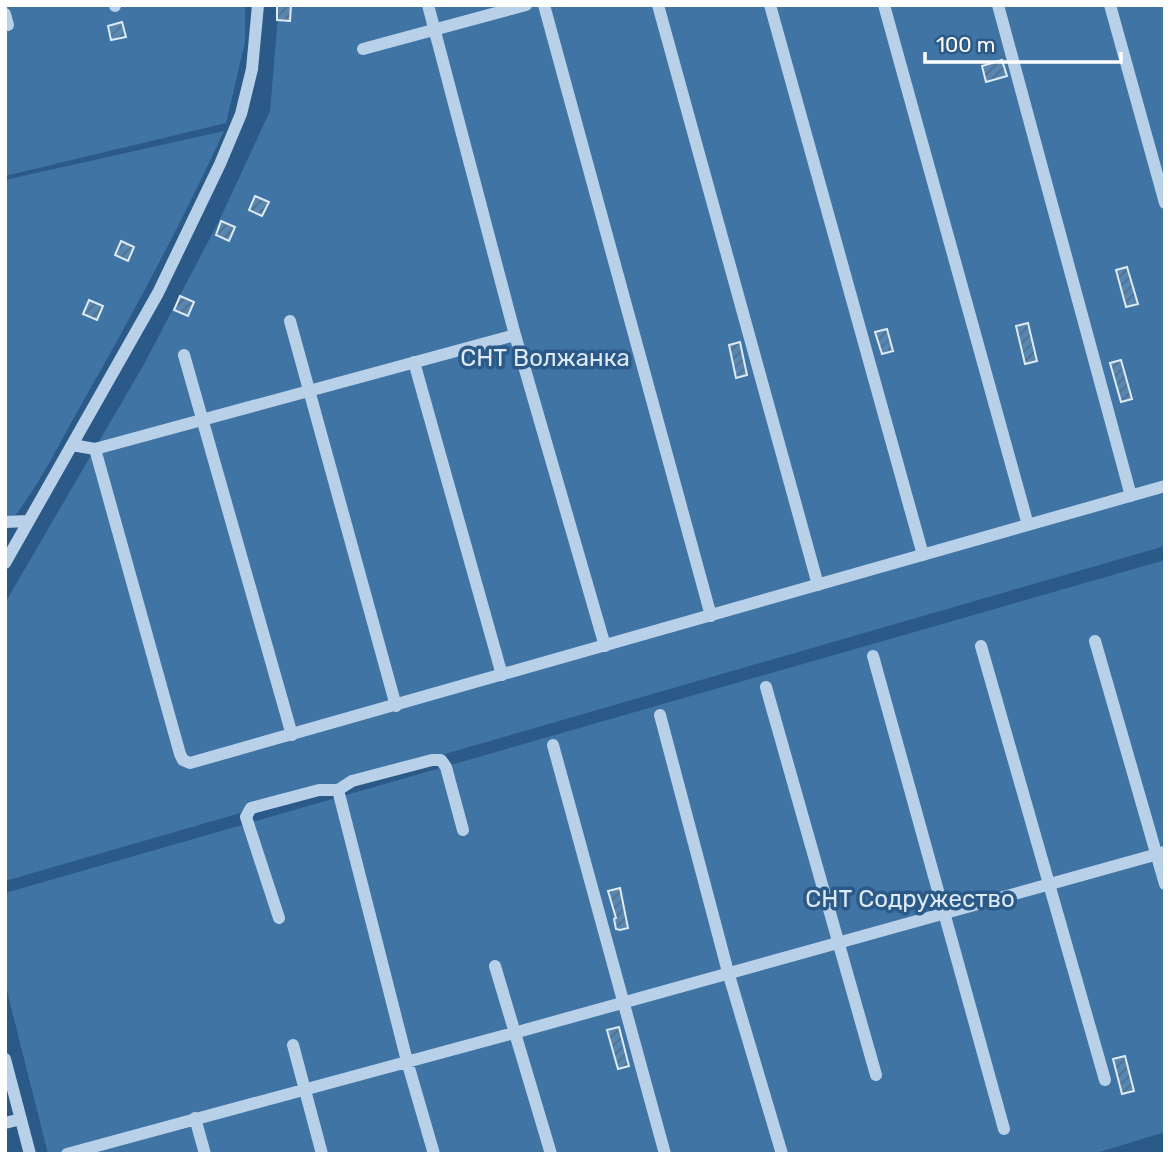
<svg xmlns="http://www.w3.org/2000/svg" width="1170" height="1159" viewBox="0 0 1170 1159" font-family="Rubik,sans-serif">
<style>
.green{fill:#4074a4}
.building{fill:url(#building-hatch);stroke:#dceaf7;stroke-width:2}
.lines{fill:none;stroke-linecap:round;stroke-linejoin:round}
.minor{stroke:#b8d1e8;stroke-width:12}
.labels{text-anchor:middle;stroke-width:7;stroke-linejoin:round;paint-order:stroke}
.park-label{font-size:24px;fill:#dceaf7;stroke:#2b5a88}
</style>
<defs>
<pattern id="building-hatch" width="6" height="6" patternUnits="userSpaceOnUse" patternTransform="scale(1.75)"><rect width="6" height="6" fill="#5786b1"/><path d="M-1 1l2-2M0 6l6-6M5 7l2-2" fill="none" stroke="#536f89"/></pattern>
</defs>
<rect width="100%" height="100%" fill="#2b5a88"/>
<path class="green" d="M5,5H245V42L226,123L5,176Z
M279,5H1165V546L5,881V603L143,366L219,221L270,111Z
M224,131C181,224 132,316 81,405C58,446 36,492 5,528V180Z
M1165,560V1132L1093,1154H48L5,983V893Z"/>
<path class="building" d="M277,5H291L290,21L277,20Z
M122,22L126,37L111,40L108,26Z
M1002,60L1007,76L986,82L982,66Z
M255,196L269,202L262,216L249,210Z
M221,221L235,227L229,241L216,235Z
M121,241L134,247L128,261L115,255Z
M1127,267L1138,304L1126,307L1116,270Z
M180,296L194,302L188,316L174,310Z
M89,300L103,306L97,320L83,314Z
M1028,323L1037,361L1025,364L1016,326Z
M887,329L893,351L882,354L875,332Z
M740,342L747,375L736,378L729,345Z
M1121,360L1132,399L1121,402L1110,363Z
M620,888L628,928L620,930L616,929L614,919L616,918L608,891Z
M619,1027L629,1066L618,1069L607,1030Z
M1125,1056L1134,1091L1122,1094L1113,1059Z"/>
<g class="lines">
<path class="minor" d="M115,5V6
M428,5L515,335L605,646
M544,5L711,616
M658,5L818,585
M770,5L923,555
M884,5L1028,525
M998,5L1131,496
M1110,5L1165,203
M5,14L8,25
M363,49L526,5
M290,321L396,706
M184,355L292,735
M414,362L502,675
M72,445L95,449L515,335
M95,449L180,754L183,760L190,763L1165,486
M5,522L28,521
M5,563L158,293L220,164L241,114L252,69L258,5
M1095,641L1165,884
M981,646L1105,1080
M873,656L1004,1129
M766,687L876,1075
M660,715L728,972L782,1154
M553,745L665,1154
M338,790L407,1061L434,1154
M279,918L246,817L251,808L319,790H338L352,781L432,760H441L446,767L463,830
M495,966L551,1154
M293,1045L322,1154
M5,1059L30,1154
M195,1118L205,1154
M5,1123L21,1119
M67,1154L514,1033L1165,852"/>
</g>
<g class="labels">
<g class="park-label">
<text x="545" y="366">СНТ Волжанка</text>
<text x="910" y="907">СНТ Содружество</text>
</g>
</g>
<rect width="1170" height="1159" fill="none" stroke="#ffffff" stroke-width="14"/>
<path d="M925 52v10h196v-10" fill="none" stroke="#ffffff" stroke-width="3.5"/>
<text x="936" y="52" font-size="21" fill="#ffffff" stroke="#2b5a88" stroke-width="5" paint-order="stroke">100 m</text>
</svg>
